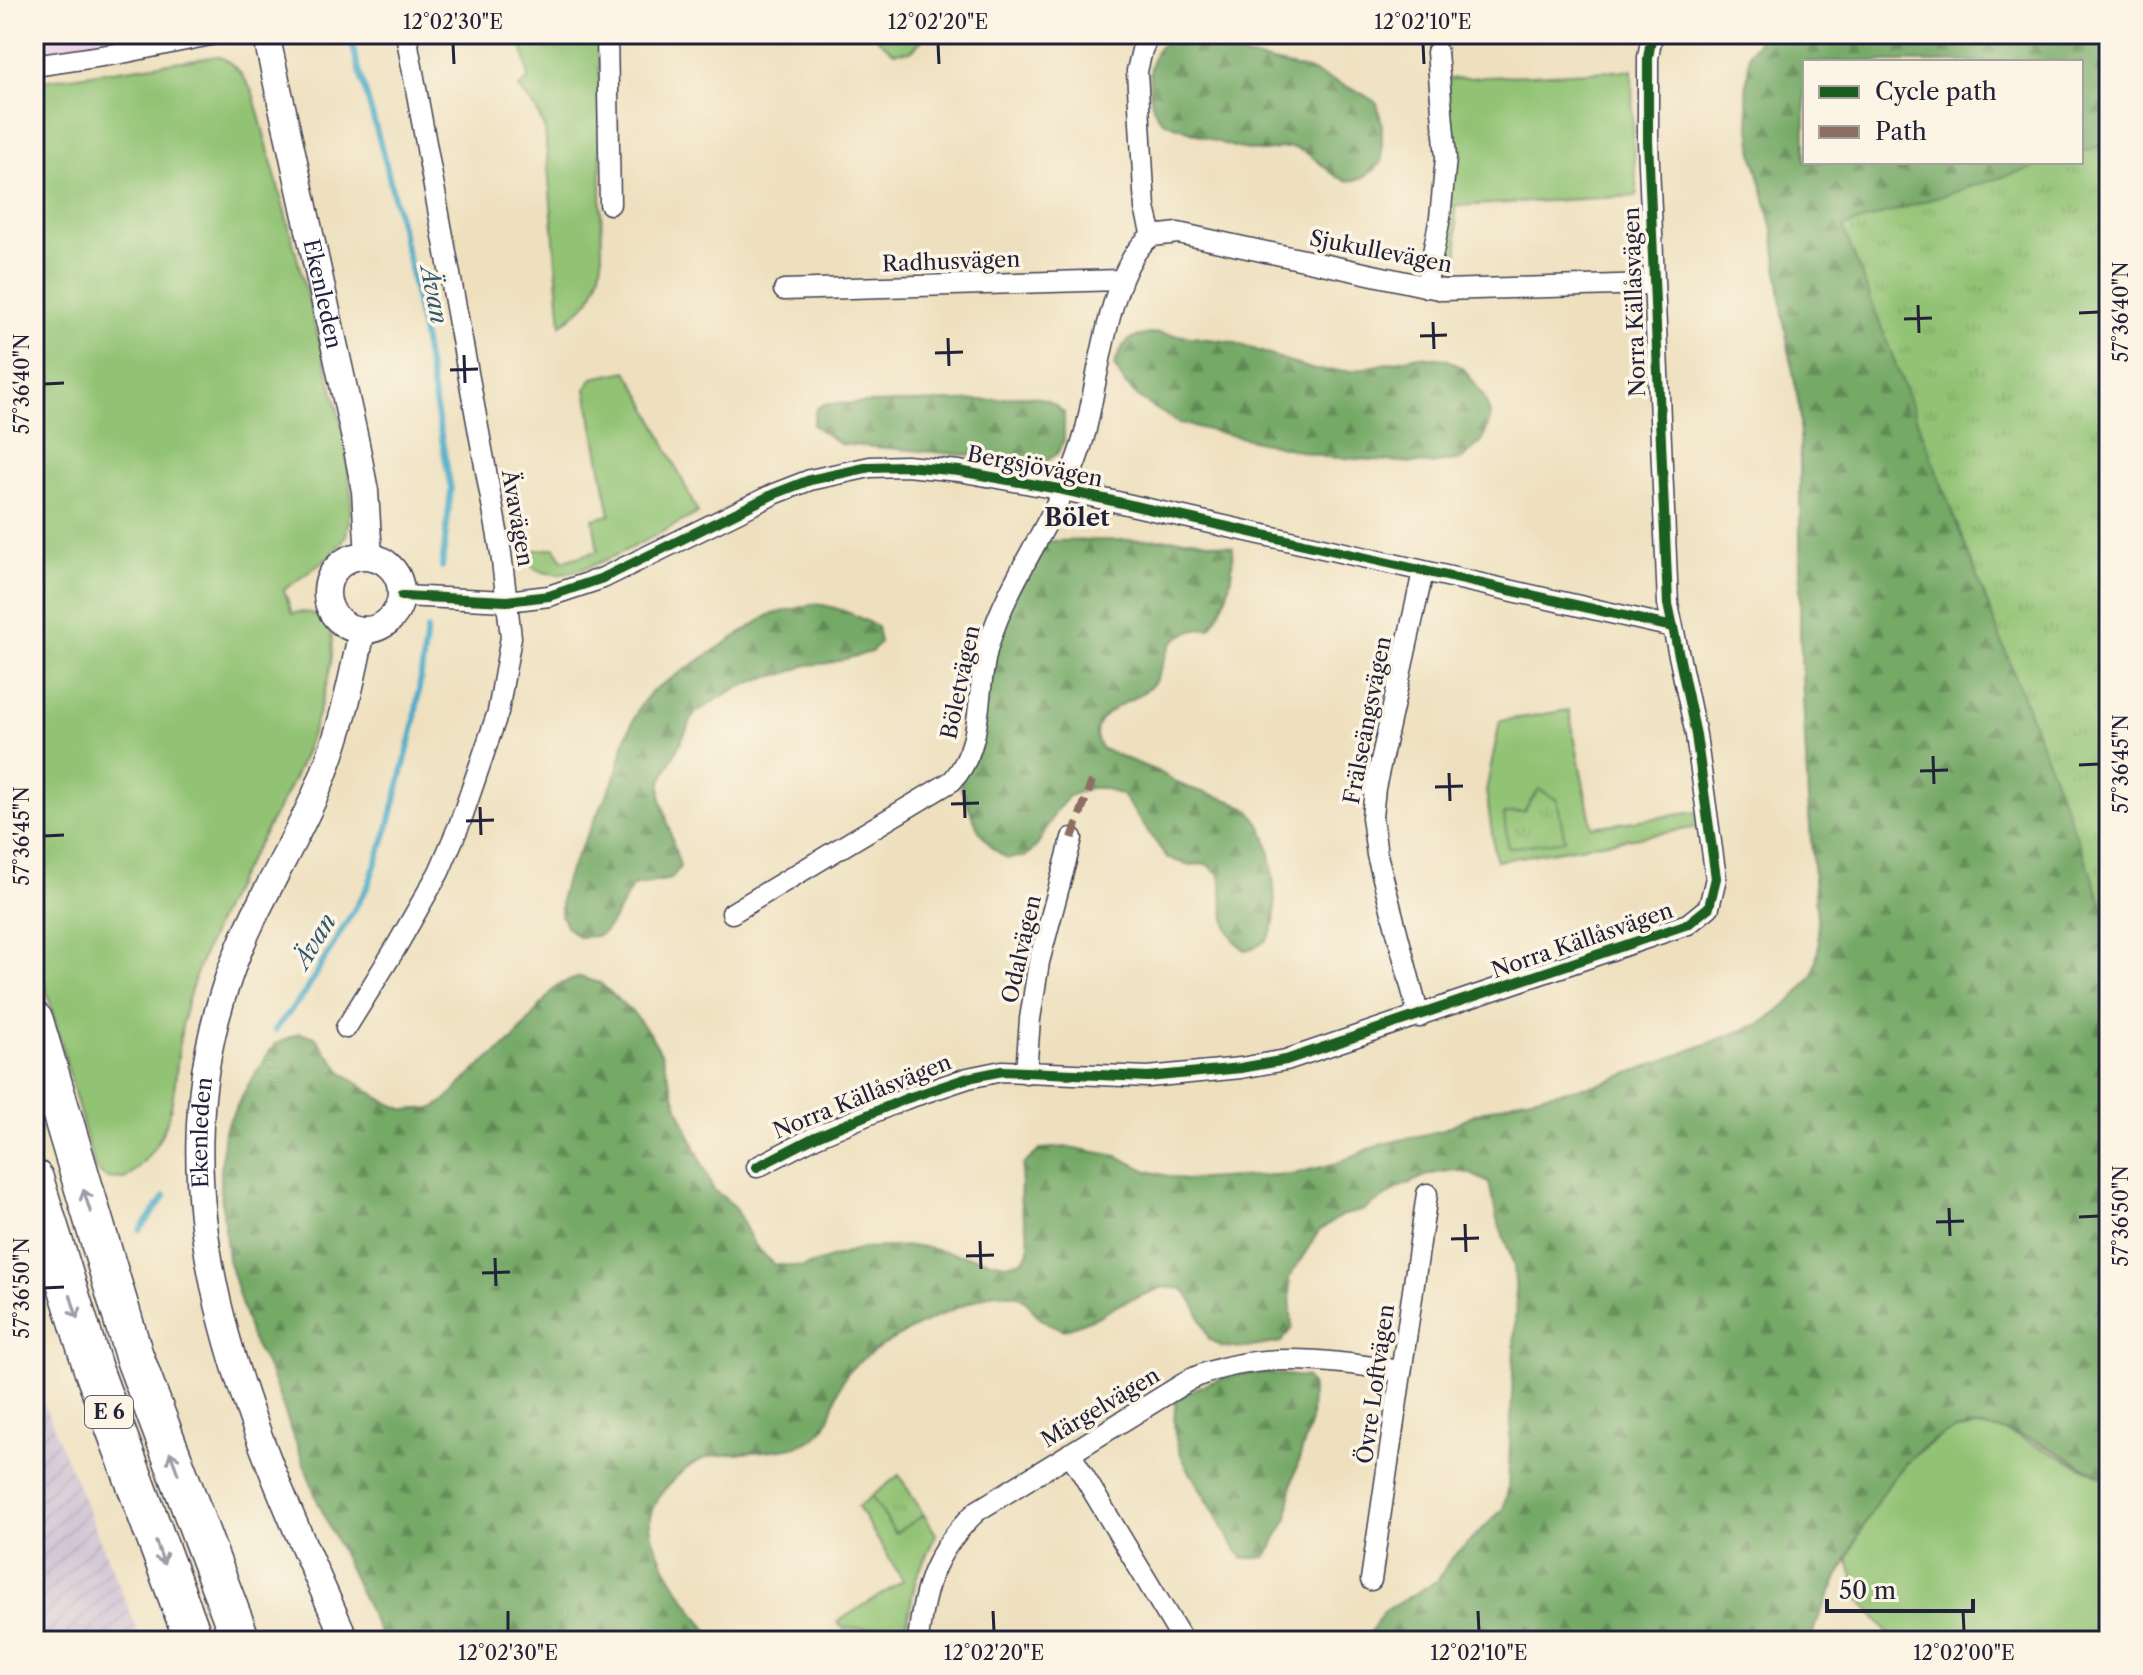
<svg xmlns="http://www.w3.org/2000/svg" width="2143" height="1675" viewBox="0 0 2143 1675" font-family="'Libre Caslon Text',serif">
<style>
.built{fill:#eed0e7}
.industrial{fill:url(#industrial-furrows)}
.green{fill:#92c374;stroke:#5a7258;stroke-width:2}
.forest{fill:url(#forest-firs);stroke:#4c6650;stroke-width:2;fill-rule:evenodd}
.park{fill:url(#park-tufts);stroke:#5a7258;stroke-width:2}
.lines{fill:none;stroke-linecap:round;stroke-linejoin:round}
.stream{stroke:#47aac6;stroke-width:6}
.minor-casing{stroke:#413e4f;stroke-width:23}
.tertiary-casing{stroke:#413e4f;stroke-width:29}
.motorway-casing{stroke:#413e4f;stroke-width:41}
.minor{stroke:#fff;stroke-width:20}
.tertiary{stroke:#fff;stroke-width:26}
.motorway{stroke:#fff;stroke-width:38}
.quiet{stroke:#8d6e63;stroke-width:8;stroke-dasharray:16 8;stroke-linecap:butt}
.cycleway-casing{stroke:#fcf5e5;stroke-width:15}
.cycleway{stroke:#1b5e20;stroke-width:10}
.oneway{stroke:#9c9ca7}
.ticks{fill:none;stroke:#22223b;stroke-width:3}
.labels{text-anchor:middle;stroke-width:7;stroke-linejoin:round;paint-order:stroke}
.shield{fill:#fcf5e5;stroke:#63616e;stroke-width:2}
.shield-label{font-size:20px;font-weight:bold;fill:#22223b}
.street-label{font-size:22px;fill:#22223b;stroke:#fcf5e5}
.water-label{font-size:24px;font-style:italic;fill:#315873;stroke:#fcf5e5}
.neighbourhood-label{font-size:24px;font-weight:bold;fill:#22223b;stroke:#fcf5e5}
.neatline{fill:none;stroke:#22223b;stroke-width:3}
.ticks-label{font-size:20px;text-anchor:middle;fill:#22223b}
</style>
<defs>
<pattern id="industrial-furrows" width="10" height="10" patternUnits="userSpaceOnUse" patternTransform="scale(2)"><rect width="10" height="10" fill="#ccbed3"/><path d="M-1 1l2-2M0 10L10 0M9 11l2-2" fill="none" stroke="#afa3b6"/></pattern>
<pattern id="forest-firs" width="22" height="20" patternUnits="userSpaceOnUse" patternTransform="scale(2)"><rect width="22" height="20" fill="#75a966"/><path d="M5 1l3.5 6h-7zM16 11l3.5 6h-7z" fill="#608955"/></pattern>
<pattern id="park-tufts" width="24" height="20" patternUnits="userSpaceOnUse" patternTransform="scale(2)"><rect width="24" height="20" fill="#92c374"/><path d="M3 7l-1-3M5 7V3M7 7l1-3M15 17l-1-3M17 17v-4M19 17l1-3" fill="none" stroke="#7ea765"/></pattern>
</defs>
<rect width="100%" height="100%" fill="#fcf5e5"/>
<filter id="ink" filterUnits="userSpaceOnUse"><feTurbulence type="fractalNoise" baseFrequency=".0125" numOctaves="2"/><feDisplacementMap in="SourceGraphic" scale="16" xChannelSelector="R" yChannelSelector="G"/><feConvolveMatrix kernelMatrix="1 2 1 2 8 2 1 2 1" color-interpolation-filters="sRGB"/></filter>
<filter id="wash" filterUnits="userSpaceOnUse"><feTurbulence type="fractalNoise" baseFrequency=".006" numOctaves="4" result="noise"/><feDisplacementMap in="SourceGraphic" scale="32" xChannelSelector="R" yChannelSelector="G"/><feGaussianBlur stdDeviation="1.8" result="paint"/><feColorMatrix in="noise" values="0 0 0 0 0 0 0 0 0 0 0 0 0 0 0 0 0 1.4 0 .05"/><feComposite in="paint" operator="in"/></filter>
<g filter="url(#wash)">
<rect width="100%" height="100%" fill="#eee0be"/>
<path class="built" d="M34,34H183L34,59Z"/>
<path class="industrial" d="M40,1395L142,1641H34V1401Z"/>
<path class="green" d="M527,34H590L599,44L602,261C597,296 589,304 561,325L545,130L536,109L519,88L529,79L521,38Z
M217,56C236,63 243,76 253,93L343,429L352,500L346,536L331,556L284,590L292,613C312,610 328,616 332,638C337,666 307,751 294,778C271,827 238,872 217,922C203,955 188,991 182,1026C171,1090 181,1133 125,1179L107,1178L95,1170L34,943V82Z
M1632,70L1633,137L1637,196L1455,206L1460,282L1445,281L1437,277L1448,79Z
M627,371L645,402L698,513C664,530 598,569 562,574C548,575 532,571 525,558L529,551L555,548L563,561L598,551L593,519L610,515L586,389L593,378Z
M1569,710L1592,827L1695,812L1699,827L1496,861L1486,791L1500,721Z
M1977,1427L2004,1430L2109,1480V1641H1895L1860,1600L1847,1557L1870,1511L1902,1465L1946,1432Z
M872,1496L896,1533L924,1515L936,1534L916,1578L906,1627L844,1629L837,1622L903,1581L858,1507Z"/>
<path class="forest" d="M1764,34H2109V1480C2070,1460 2025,1429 1980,1427C1908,1425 1866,1519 1840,1574C1829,1596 1817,1618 1810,1641H1365L1383,1612L1438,1580L1449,1561L1503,1509L1508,1490L1516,1302L1514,1265L1497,1219L1489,1183L1471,1174L1455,1170L1430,1174L1400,1187L1364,1210L1341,1216L1319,1231L1289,1278L1292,1328L1281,1342L1246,1348L1222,1347L1209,1339L1194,1303L1183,1289L1164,1287L1122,1303L1097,1317L1064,1330C1058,1327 1050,1325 1045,1321C1021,1306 1036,1293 994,1293C956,1307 878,1341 850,1370C833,1388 836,1418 818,1435C800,1452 765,1450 742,1453C731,1455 716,1454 706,1458C684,1465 647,1500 650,1525C655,1563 694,1610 715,1641H383L318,1502L270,1372L252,1340L228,1259L220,1186L224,1130L251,1080L274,1045L299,1033L315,1037L343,1073L384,1101L405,1110L434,1108L447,1099L473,1072L513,1040L557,985L580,977L600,983L634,1014L650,1034L661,1053L679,1110L713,1189L734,1206L754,1244L773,1264L803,1267L862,1248L918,1246L1005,1264C1046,1263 1023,1227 1021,1204C1019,1191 1022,1177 1023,1165L1041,1149L1069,1147L1117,1156L1148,1171L1184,1180L1292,1174L1335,1164L1378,1145L1440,1131L1475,1114L1521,1099L1600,1084L1762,1023L1792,1000L1813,975L1819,945L1808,801L1800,633V412L1783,316L1773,230L1753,153L1746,91L1750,52ZM1805,62H2081V162H1805Z
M1180,35L1233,53L1308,70L1361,93L1377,103L1382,124V162C1339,208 1328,155 1293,148C1284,146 1272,151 1262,151C1234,150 1212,140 1186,130C1179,127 1169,125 1163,121C1150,112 1149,89 1150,75C1151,53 1159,43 1180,35Z
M1158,333L1233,342L1314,370L1351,371L1419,356L1446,359L1464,369L1483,395L1491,416L1483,440L1462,459L1431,464L1325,457L1179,423L1140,399L1126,385L1114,366C1124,337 1130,337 1158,333Z
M1019,396C1039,396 1050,398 1064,413V440L1057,454L1038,467L1023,468L967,455L840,444L813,425L816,409L824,404L993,400Z
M1193,539L1233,547C1233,577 1228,604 1210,628C1198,629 1185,631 1175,640C1163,651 1164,672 1153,684C1138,701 1108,705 1098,725C1094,734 1097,740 1101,748C1118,756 1135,762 1152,769C1163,773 1173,781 1184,786C1202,793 1240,800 1252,813C1272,836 1274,878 1275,907C1275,932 1270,945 1245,950C1219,932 1225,904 1220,875L1207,864L1189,865L1167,858L1122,795L1103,788H1089L1069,796L1056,811L1037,846L1025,857L1007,858L992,848L978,829L961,788L960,767L981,656L1046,541Z
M815,604C839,607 856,615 877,627L880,643L871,652L830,663L807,665L785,674L763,678L733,690L695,713L661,781V799L680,867L671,879L633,886C624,899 611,930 599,935C593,937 584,936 579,937L567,927L561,915V897L566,878L615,778L626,737L639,707L652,691L769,615Z
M1265,1373L1306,1377L1312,1387L1311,1421L1292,1483L1288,1518L1266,1557L1243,1559C1231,1544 1223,1529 1214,1512C1192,1473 1165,1447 1177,1399C1208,1380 1230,1374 1265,1373Z"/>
<path class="park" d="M877,34H926V36L911,51L894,52L878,39Z
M2109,143V921L1843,227L2050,162H2081V152Z
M1539,789L1557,800L1565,840L1508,848L1504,814L1524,811Z
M899,1475L924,1515L895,1533L872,1496Z"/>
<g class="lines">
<path class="stream" d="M349,34L385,160L409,261L451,489L442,567
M275,1030L304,994L368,886L388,828L414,726L427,630
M140,1230L165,1196
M34,1367L36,1365"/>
</g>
</g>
<g filter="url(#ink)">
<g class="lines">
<g class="minor-casing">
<path id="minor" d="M607,34L610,204
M34,66L122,53L215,34
M1152,236L1178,233L1443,290L1652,284
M1426,287L1440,218L1446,158L1437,52
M784,290L1120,280
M402,596L507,601L549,596L603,578L774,494L810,480L870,467L906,466L959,471L1064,490L1673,627
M732,913L952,781C986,744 975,688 989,643C1012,569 1065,509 1085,433C1097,386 1110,262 1152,236L1145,208L1137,71L1142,50L1149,34
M1419,1017L1377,855L1372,817L1375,788L1423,572
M346,1028L395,949L439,872L460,823L498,712L511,637L501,553L406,34
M1026,1073L1030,1019L1039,962L1072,838
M757,1167L815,1137L905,1099L968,1078L1002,1071L1148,1077L1241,1068L1286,1060L1688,924L1709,907L1716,878L1696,735L1668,604L1648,141V58L1652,34
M1070,1453L1183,1641
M1371,1580L1427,1194
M918,1641C924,1584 935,1551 977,1511L1191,1379C1259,1349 1331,1361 1401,1371"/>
</g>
<g class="tertiary-casing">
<g id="tertiary">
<path id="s1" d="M266,34L355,439L365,491L369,556"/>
<circle cx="364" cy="593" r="37"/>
<path id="s2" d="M346,1641C251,1429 146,1208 230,973C253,908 289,855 316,793C339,740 351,686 362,630"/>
</g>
</g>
<g class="motorway-casing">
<path id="motorway" d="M34,1021L134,1356L241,1641
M34,1179L93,1369L194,1641"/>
</g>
<use href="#minor" class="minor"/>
<use href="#tertiary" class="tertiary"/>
<use href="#motorway" class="motorway"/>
<path class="quiet" d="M1072,838L1092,781"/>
<g class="cycleway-casing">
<path id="cycleway" d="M402,596L507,601L549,596L603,578L774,494L810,480L870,467L906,466L959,471L1064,490L1673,627
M757,1167L815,1137L905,1099L968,1078L1002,1071L1148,1077L1241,1068L1286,1060L1688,924L1709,907L1716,878L1696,735L1668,604L1648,141V58L1652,34"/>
</g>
<use href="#cycleway" class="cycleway"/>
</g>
<defs><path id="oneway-shaft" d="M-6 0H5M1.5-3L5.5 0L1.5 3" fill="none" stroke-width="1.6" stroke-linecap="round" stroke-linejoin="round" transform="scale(2)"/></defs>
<g class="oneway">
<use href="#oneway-shaft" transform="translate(87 1201) rotate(-107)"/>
<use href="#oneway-shaft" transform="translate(74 1307) rotate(73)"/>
<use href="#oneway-shaft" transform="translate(174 1463) rotate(-110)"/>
<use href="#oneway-shaft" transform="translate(160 1553) rotate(70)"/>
</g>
</g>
<path class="ticks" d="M453,44L454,64M938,44L939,64M1423,44L1424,64M1918,305L1919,333M2079,313L2099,312M1904,319L1932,318M1433,322L1434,349M1420,336L1447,335M948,338L949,366M935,353L963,352M464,355L465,383M450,370L478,369M44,384L64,383M1933,756L1934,784M2079,765L2099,764M1920,771L1948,770M1449,773L1450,801M1435,787L1463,786M964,790L965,818M951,804L979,803M480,807L481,835M466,821L494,820M44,836L64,835M1949,1208L1950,1236M2079,1217L2099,1216M1936,1222L1964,1221M1465,1224L1466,1252M1451,1239L1479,1238M980,1241L981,1269M966,1256L994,1255M495,1258L496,1286M482,1273L510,1272M44,1288L64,1287M508,1611V1631M993,1611L994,1631M1478,1611L1479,1631M1963,1611L1964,1631"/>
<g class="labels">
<rect class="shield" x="85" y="1396" width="48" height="32" rx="6"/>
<g class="shield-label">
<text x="109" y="1419">E 6</text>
</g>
<g class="street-label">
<text transform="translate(1381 251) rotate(11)" y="8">Sjukullevägen</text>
<text transform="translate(951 261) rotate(-2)" y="8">Radhusvägen</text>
<text dy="8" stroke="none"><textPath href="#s1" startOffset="266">Ekenleden</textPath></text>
<text transform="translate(1634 302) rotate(-92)" y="8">Norra Källåsvägen</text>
<text transform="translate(1035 466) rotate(11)" y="8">Bergsjövägen</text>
<text transform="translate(518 518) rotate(80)" y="8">Ävavägen</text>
<text transform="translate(960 682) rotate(-78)" y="8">Böletvägen</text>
<text transform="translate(1367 720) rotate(-79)" y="8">Frälseängsvägen</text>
<text transform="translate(1582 940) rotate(-19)" y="8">Norra Källåsvägen</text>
<text transform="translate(1021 949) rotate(-77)" y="8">Odalvägen</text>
<text transform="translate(862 1096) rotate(-22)" y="8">Norra Källåsvägen</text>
<text dy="8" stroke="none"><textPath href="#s2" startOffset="534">Ekenleden</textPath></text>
<text transform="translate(1375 1384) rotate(-82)" y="8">Övre Loftvägen</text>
<text transform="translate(1100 1407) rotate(-31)" y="8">Märgelvägen</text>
</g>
<g class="water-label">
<text transform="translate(434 295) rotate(79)" y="8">Ävan</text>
<text transform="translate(315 941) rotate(-59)" y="8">Ävan</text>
</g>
<g class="neighbourhood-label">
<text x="1077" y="526">Bölet</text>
</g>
</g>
<rect width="2143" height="1675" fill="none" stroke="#fcf5e5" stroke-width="88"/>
<rect x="1803" y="60" width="280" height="104" fill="#fcf5e5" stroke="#a5a1a1" stroke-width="2"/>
<rect x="1819" y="86" width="40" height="12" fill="#1b5e20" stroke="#a5a1a1" stroke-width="2"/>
<text x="1875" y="100" font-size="24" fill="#22223b">Cycle path</text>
<rect x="1819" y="126" width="40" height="12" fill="#8d6e63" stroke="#a5a1a1" stroke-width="2"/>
<text x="1875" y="140" font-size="24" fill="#22223b">Path</text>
<path d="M1827 1599v12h146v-12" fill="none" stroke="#22223b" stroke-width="4"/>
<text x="1839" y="1599" font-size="24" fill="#22223b" stroke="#fcf5e5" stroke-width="6" paint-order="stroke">50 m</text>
<rect x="44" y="44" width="2055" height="1587" class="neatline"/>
<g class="ticks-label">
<text x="453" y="29">12°02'30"E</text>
<text x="938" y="29">12°02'20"E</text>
<text x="1423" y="29">12°02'10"E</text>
<text transform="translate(2121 312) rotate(-90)" y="7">57°36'40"N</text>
<text transform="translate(22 384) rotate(-90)" y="7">57°36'40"N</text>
<text transform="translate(2121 764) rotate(-90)" y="7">57°36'45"N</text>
<text transform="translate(22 836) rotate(-90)" y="7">57°36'45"N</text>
<text transform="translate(2121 1216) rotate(-90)" y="7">57°36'50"N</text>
<text transform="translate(22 1288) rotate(-90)" y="7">57°36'50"N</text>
<text x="508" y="1660">12°02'30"E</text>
<text x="994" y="1660">12°02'20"E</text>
<text x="1479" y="1660">12°02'10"E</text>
<text x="1964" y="1660">12°02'00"E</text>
</g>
</svg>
